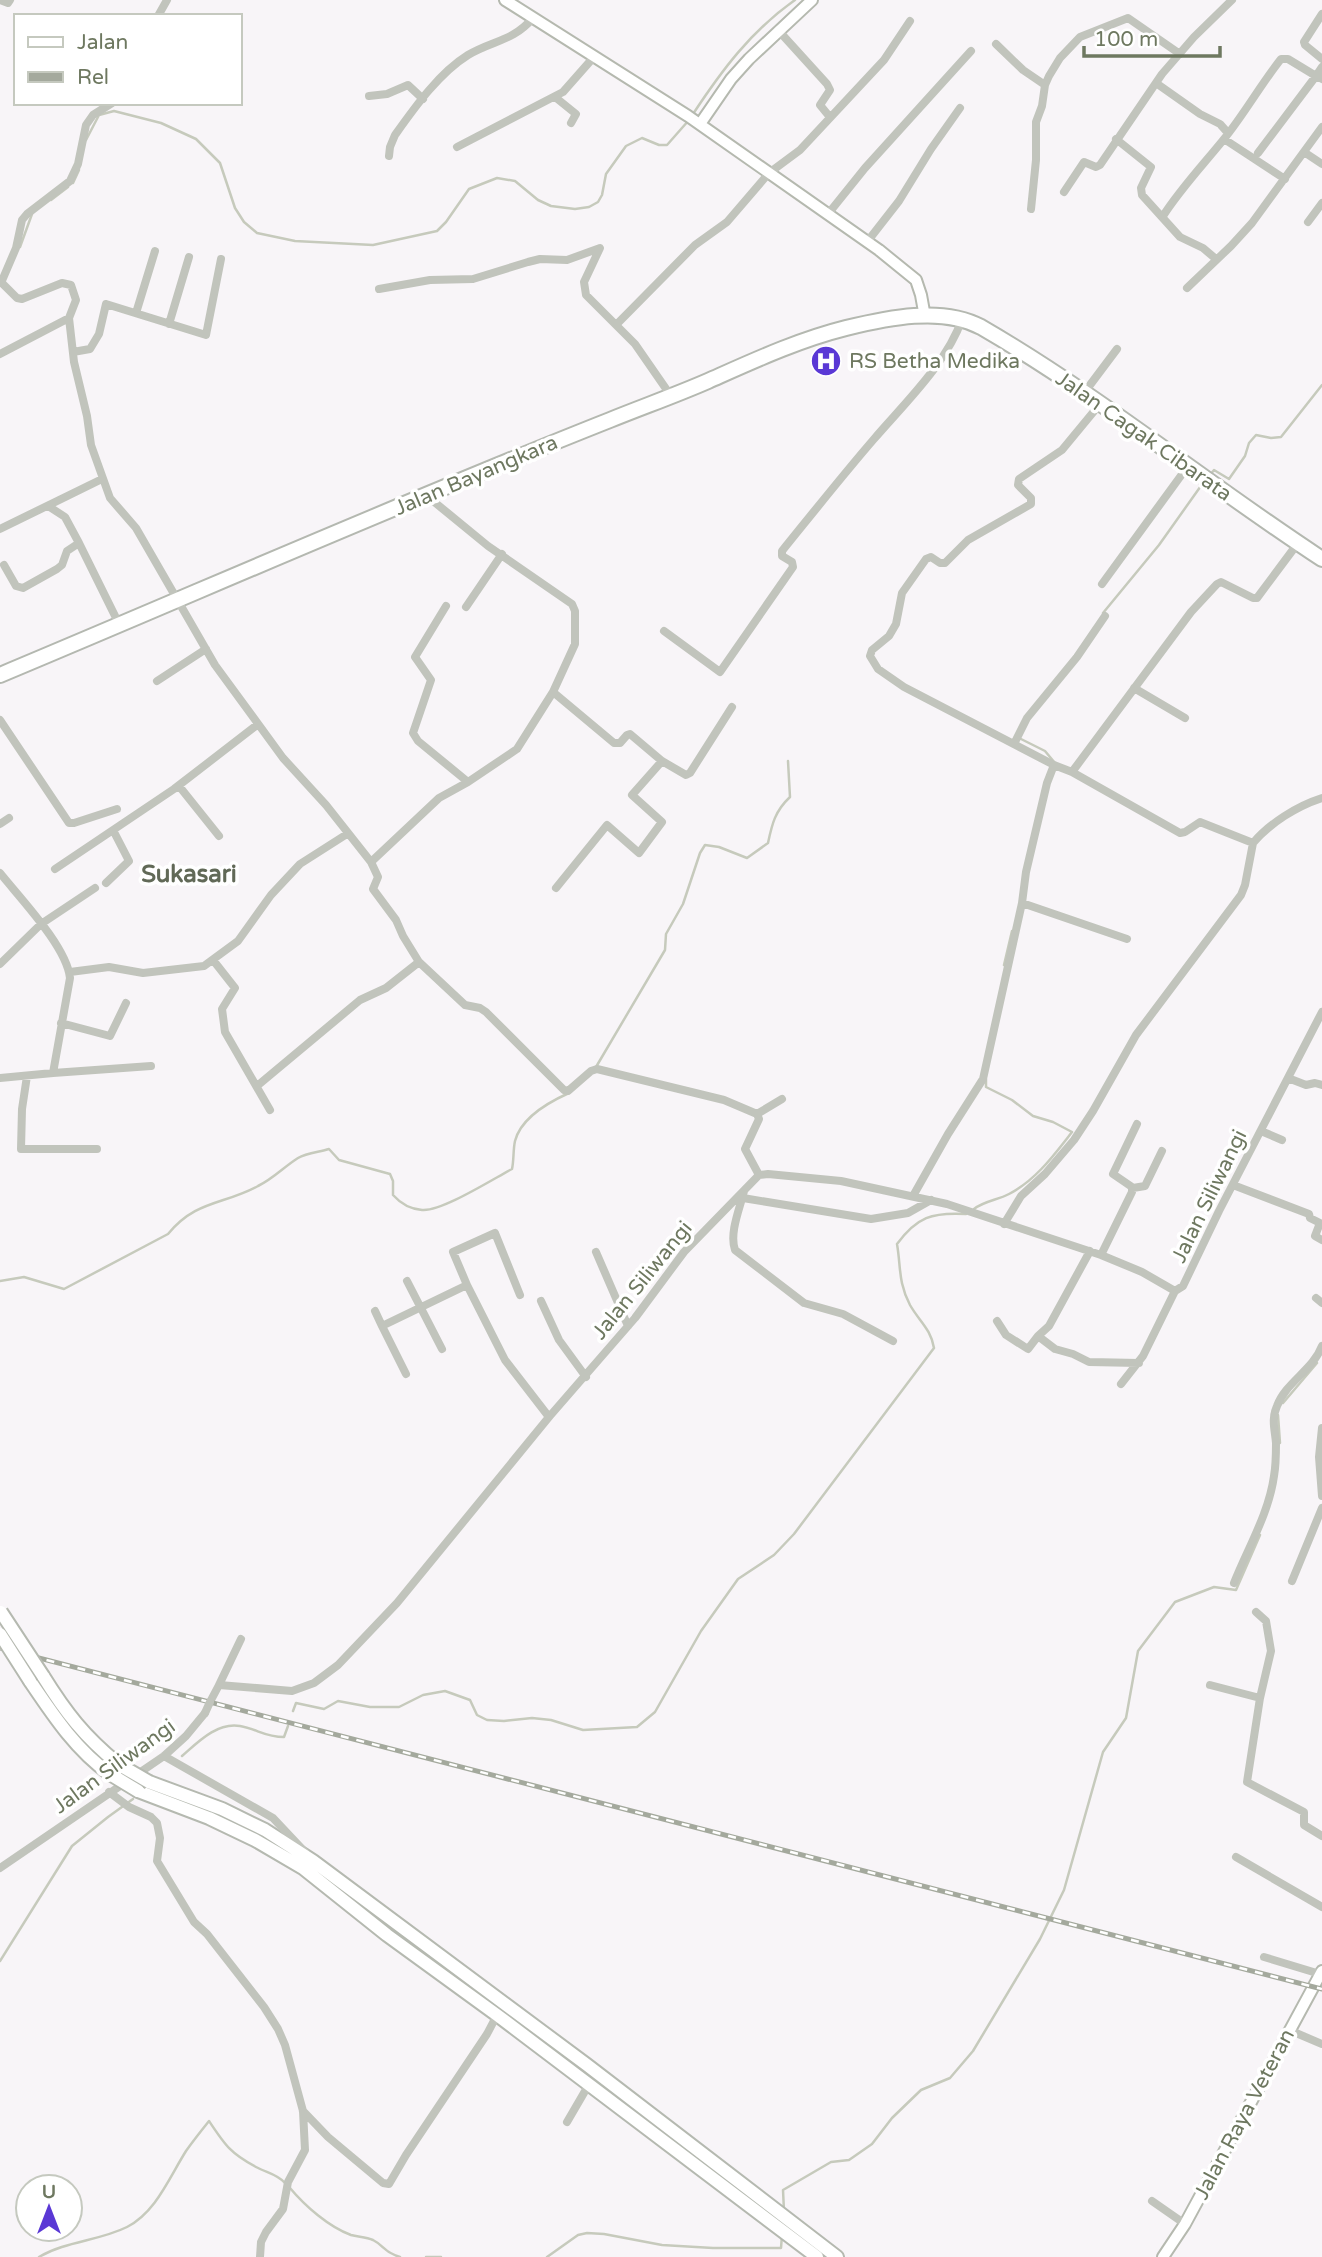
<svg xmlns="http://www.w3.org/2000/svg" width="1322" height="2257" viewBox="0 0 1322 2257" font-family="'Varela Round',sans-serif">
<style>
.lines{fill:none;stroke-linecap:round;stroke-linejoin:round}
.stream{stroke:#c6cabc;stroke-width:2.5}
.secondary-casing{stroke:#b5b9af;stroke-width:14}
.primary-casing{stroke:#b5b9b0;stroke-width:16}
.highway-casing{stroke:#b4b8b0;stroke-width:18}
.street{stroke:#c1c4bc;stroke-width:8}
.secondary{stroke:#fff;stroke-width:10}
.primary{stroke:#fff;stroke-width:12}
.highway{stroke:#fff;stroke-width:14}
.rail-casing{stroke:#a4a99d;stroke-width:5}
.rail{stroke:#fff;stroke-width:2.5;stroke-dasharray:8;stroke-linecap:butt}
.primary-bridge-casing{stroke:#b5b9b0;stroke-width:16;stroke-linecap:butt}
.street-bridge{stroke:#c1c4bc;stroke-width:8}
.primary-bridge{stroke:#fff;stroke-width:12}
.labels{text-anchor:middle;stroke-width:7;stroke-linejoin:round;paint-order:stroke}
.poi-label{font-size:21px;fill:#6e7860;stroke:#fff;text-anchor:start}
.street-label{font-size:21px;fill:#6e7860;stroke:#fff}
.quarter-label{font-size:24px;font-weight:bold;fill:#616957;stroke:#fff}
</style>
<rect width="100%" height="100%" fill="#f8f5f8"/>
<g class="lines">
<path class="stream" d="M693,114C722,70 751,31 795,0
M86,140L99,115L114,111L161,123L196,139L220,163L235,208L244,222L257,233L295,241L373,245L437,231L446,222L469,189L497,178L515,181L538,200L551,206L575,209L589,207L598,202L602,195L606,174L626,146L642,138L659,145H667L689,120
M73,183L79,170
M51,200L68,187
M20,247L32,214
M1210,475L1214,470L1229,479L1245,456L1249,443L1256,435L1271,438L1281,437L1322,385
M1103,613L1159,545L1203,483
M1019,738L1045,751L1055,763
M1004,965L1012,931
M596,1067L665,950L666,934L683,904L700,853L705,845L719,847L747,858L768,843C772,824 775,811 790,797L788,761
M974,1209C984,1201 998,1200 1009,1194C1036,1180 1054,1155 1072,1132L1053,1122L1033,1116L1012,1100L986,1087V1079
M0,1281L24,1277L64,1289L168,1234C196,1200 223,1205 258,1186C273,1179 285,1166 298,1158C307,1153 320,1152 329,1149L339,1160L390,1174L393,1181V1195C401,1204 410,1209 422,1210C441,1212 493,1179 512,1169C514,1160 513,1150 515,1141C521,1118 549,1102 569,1093
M1283,1403L1317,1363
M1278,1415L1280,1443
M293,1711L296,1703L324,1709L338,1701L370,1707H399L423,1695L445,1691L470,1700L477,1715L487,1720L504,1721L532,1718L551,1720L583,1730L637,1727L655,1712L701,1631L738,1579L774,1555L794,1534L934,1348C931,1329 919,1321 910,1305C898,1282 901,1267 897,1244C917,1217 932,1212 966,1214
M182,1756C198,1742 217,1722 240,1726C257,1729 265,1737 284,1737L288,1726
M0,1961L72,1846L108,1817L133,1799
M290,2188C305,2206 329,2227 351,2235C358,2237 366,2237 373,2240C385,2246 383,2252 400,2257
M784,2211L783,2190L831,2162L849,2160L872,2144L892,2118L921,2090L950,2078L973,2051L1040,1939L1064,1890L1103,1752L1126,1718L1138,1651L1175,1602L1214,1587L1236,1590L1260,1535
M39,2257C66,2241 99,2241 127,2227C156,2212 169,2178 186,2151C193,2141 201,2131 209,2121C225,2145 230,2153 256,2167C267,2173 277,2174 285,2183
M426,2257H441
M547,2257L578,2235L587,2233L604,2234L662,2245L713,2248H781L782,2235"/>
<g class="secondary-casing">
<path id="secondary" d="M505,0L688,116L879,250L916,280L921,295L925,317
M700,124L731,79L749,59L812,0
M1163,2257L1185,2224L1322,1971"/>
</g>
<g class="primary-casing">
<path id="primary" d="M43,1676C66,1713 84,1736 118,1764
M30,1681C53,1715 76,1750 110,1774
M149,1782L222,1809L265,1830L313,1861L587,2065L837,2257
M138,1791L209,1818L255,1840L303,1868L387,1935L497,2015L817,2257"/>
</g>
<g class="highway-casing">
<path id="highway" d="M0,675C203,590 405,501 610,420C642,407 676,395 708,381C753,361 798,340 846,328C887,318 942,306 981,327C1100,396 1207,484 1322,559"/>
</g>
<path class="street" d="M0,0L8,3L10,0
M1322,14L1304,42L1305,45L1322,59
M158,16L167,0
M778,30L827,84L830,90L820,105L829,116
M996,44L1023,70L1045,85
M1156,83L1200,114L1220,124L1228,133
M369,96L387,94L408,85L423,99
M555,97L576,114L571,123
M1116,139L1151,167L1141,188L1142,195L1180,237L1203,248L1216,259
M1224,139L1285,179
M457,147L563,92L593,58
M1304,152L1322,164
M1258,153L1316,76L1322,79
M389,156L390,147L395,135C415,107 439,73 468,55C493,40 512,42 533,18
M1064,192L1084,162L1096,167L1100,165L1162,74L1194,37L1232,0
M1031,209L1036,160V122L1042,106L1045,85L1049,76L1060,58L1080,37L1128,18L1180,54
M828,214L865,168L971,51
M1163,216C1181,188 1203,165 1224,139C1245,113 1261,84 1281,59H1288L1316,76L1322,67
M1308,222L1322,203
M867,242L899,201L931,149L960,108
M0,281L17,298L22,299L62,283L71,285L76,300L69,318L74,362L87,416L91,445L110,498L136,528L215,665L283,758L326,805L371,862L378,877L373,889L396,920L403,936L419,962L465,1005L480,1008L486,1012L564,1090L568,1091L591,1071L597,1069L724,1100L757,1114L759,1119L745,1149L759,1175
M1,283L16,248L22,220L27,214L70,181L78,164L86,125L93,115L112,103
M1187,288L1231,246L1252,223L1322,127
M379,289L430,280L473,279L528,262L540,259L567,260L600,248L584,282L586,295L635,344L671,396
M136,313L155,251
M169,324L189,257
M616,325L695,245L727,222L769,173L800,150L884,60L910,21
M73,352L90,349L99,334L106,304L206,335L221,259
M0,354L69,318
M1084,393L1117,349
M0,529L102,479
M79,543L120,626
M4,565L16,586L23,588L57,569L62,565L67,551L79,543L65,517L48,506
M1102,584L1188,466
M446,606L415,657L431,680L413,733L418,741L468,782
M466,607L502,554
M664,631L720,672L793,567L792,562L782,556V551C812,514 842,476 874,439C904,404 947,363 962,319
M157,681L206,649
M1134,688L1185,718
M553,692L614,743H620L627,735L630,734L662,761L686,775L690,773L732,707
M0,720L69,823H74L117,809
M1014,744L1027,718L1077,657L1105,616
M1054,765L904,687L878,669L870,656L872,650L889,636L896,624L902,593L926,559L931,557L940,563H945L968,540L1031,504V498L1018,485L1019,479L1062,450L1100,404
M1072,772L1180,833L1185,832L1200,822L1253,843C1270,823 1297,806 1322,798
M179,786L219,836
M0,824L9,818
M371,862L439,798L468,782L517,749L553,692L575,644V611L572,604L488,546L427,496
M55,869L174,789L257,725
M0,873C20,898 67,947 70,978L53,1073L0,1078
M106,883L129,861L113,830
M556,888L607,825L639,853L662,822L632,795L662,761
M1022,903L1127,939
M213,960L235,988L222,1009L225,1032L270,1110
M0,964L41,924L95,888
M70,972L109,967L143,973L204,966L238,941L271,895L300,864L347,834
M61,1023L110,1036L126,1003
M53,1073L151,1066
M27,1076L22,1109L21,1149H97
M1288,1078L1306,1085L1315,1083L1322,1085
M257,1086L360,1000L386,988L419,962
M757,1114L782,1099
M1261,1131L1282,1140
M1233,1185L1309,1214L1310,1218L1320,1223L1315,1236L1322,1240
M1133,1188L1145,1186L1162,1151
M744,1191C740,1208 729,1233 735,1250L804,1303L843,1314L893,1341
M913,1196L948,1134L983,1079L1022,903L1026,872L1047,783L1054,765L1072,772L1191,612L1217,584L1221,582L1253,598H1257L1298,543
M743,1198L871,1219L908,1213L931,1200
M1004,1224L1021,1196L1045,1174L1074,1140L1093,1111L1136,1035L1241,895L1245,885L1253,843
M596,1252L628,1326
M1101,1255L1132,1192V1187L1113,1174L1137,1124
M407,1281L442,1349
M467,1285L453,1252L495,1233L520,1295
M1316,1298L1322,1303
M541,1301L559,1340L586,1377
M375,1311L382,1326
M997,1321L1006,1335L1028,1349L1038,1336L1055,1349L1073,1354L1089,1362L1139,1363
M1038,1336L1049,1326L1090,1251
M406,1374L382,1326L467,1285L505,1360L549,1417
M1121,1384L1143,1356L1175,1291
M1322,1428L1319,1457L1322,1496
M1292,1581L1322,1508
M1234,1583C1248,1548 1269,1513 1274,1476C1276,1465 1276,1454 1276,1443C1275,1430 1271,1419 1277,1406C1286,1382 1313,1370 1322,1346
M1256,1612L1266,1621L1271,1651L1260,1698L1247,1782L1304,1812V1825L1322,1836
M219,1685L241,1639
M1210,1685L1260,1698
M210,1702L219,1685L292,1691L314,1683L338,1665L397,1603L549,1417L635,1318L684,1252L759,1175L768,1174L841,1181L947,1204L1101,1255L1142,1272L1175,1291L1183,1286L1219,1211L1322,1012
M164,1756L273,1818L305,1852
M109,1792L129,1807L151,1817L157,1823L160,1838L157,1861L194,1922L207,1934L264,2007L278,2029L285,2045L303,2111L305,2150L288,2182L283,2209L266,2232L261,2242L260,2257
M1236,1857L1322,1907
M0,1868L164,1756L186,1736L205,1713
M1264,1957L1320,1974
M1289,2030L1322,2044
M303,2111L328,2137L383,2183L389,2184L406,2155L487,2034L497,2015
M567,2122L588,2086
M1152,2201L1185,2224"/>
<use href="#secondary" class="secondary"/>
<use href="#primary" class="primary"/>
<use href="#highway" class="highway"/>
<g class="rail-casing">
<path id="rail" d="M0,1648L1322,1989"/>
</g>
<use href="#rail" class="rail"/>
<g class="primary-bridge-casing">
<path id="primary-bridge" d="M1,1612L43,1676
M0,1634L30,1681
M118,1764L149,1782
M110,1774L138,1791"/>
</g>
<path class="street-bridge" d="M205,1713L210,1702"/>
<use href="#primary-bridge" class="primary-bridge"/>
</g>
<defs>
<g id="hospital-disc" transform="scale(1.575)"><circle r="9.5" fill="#5a38d5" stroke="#fff"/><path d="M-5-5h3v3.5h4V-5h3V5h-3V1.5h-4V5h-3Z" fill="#fff"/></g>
</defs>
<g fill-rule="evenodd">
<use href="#hospital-disc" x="826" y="361"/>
</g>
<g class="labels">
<g class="poi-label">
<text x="849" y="368">RS Betha Medika</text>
</g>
<g class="street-label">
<text transform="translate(1144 436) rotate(35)" y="7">Jalan Cagak Cibarata</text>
<text transform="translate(476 475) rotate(-23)" y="7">Jalan Bayangkara</text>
<text transform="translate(1209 1196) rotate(-64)" y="7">Jalan Siliwangi</text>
<text transform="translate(642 1280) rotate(-51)" y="7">Jalan Siliwangi</text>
<text transform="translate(114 1766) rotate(-36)" y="7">Jalan Siliwangi</text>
<text transform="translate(1244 2114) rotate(-62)" y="7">Jalan Raya Veteran</text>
</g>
<g class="quarter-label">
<text x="189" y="882">Sukasari</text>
</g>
</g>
<rect x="14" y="14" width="228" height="91" fill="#ffffff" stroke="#c5c9bf" stroke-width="2"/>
<rect x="28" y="37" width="35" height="10" fill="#ffffff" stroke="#c5c9bf" stroke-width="2"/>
<text x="77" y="49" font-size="21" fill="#6e7860">Jalan</text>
<rect x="28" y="72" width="35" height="10" fill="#a4a99d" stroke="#c5c9bf" stroke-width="2"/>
<text x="77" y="84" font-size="21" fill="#6e7860">Rel</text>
<g transform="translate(49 2208)"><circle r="33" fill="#ffffff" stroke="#c5c9bf" stroke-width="2"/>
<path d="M0-5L12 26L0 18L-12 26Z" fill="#5a38d5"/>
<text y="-10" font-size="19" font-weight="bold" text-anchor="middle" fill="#6e7860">U</text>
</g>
<path d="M1084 46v10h136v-10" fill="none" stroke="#6e7860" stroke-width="3.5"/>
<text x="1094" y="46" font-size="21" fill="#6e7860" stroke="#ffffff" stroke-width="5" paint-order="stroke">100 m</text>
</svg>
